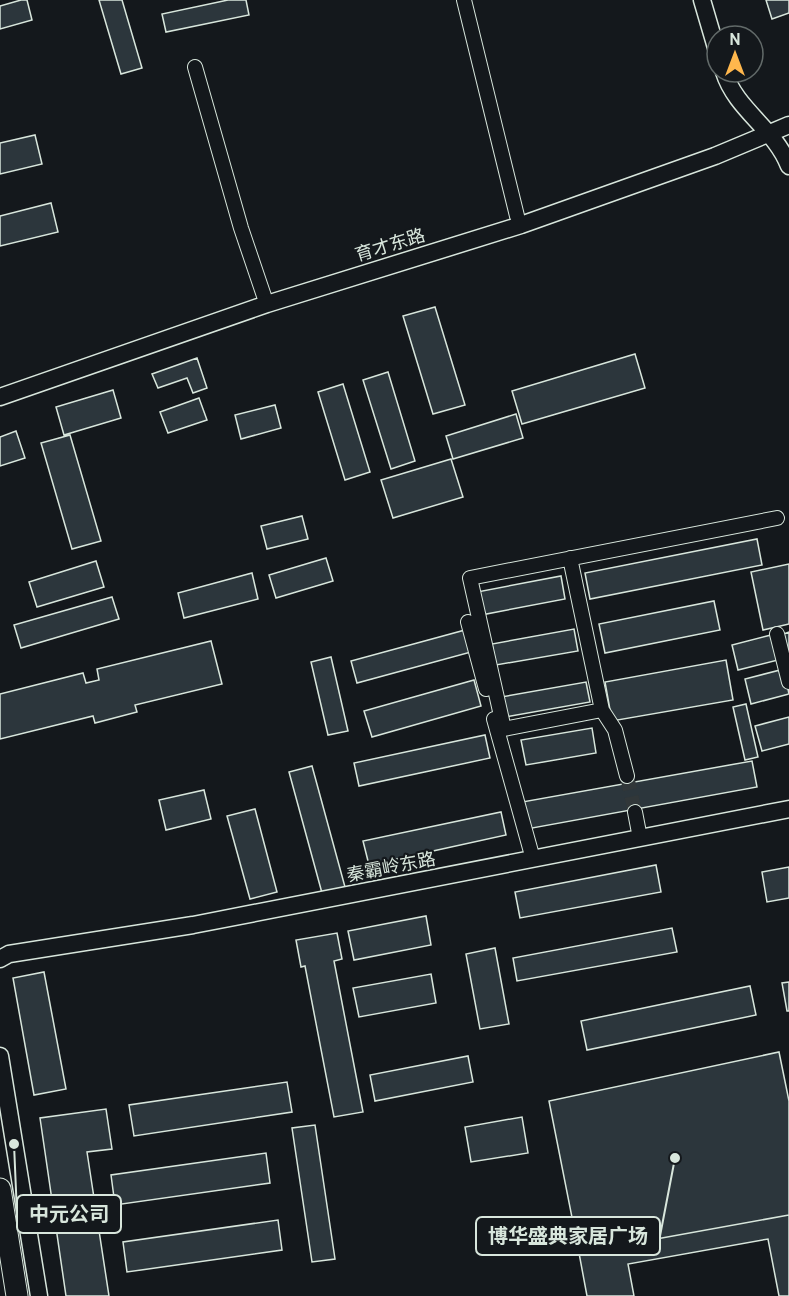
<svg xmlns="http://www.w3.org/2000/svg" width="789" height="1296" viewBox="0 0 789 1296" font-family="Overpass,'Noto Sans SC',sans-serif">
<style>
.building{fill:#2c363c;stroke:#d8e6dc;stroke-width:1.5}
.lines{fill:none;stroke-linecap:round;stroke-linejoin:round}
.minor-tunnel{stroke:#313739;stroke-width:14;stroke-dasharray:14 7;stroke-linecap:butt}
.minor-casing{stroke:#d8e6dc;stroke-width:16}
.tertiary-casing{stroke:#d8e6dc;stroke-width:19}
.primary-casing{stroke:#d8e6dc;stroke-width:23}
.minor{stroke:#14181c;stroke-width:14}
.tertiary{stroke:#14181c;stroke-width:16}
.primary{stroke:#14181c;stroke-width:21}
.labels{text-anchor:middle;stroke-width:4.5;stroke-linejoin:round;paint-order:stroke}
.street-label{font-size:18px;fill:#d8e6dc;stroke:#14181c}
.leader{fill:none;stroke:#d8e6dc;stroke-width:2}
.callout-dot{fill:#d8e6dc;stroke:#14181c;stroke-width:2}
.callout{fill:#14181c;stroke:#d8e6dc;stroke-width:2}
.callout-label{font-size:20px;text-anchor:middle;font-weight:bold;fill:#d8e6dc}
</style>
<rect width="100%" height="100%" fill="#14181c"/>
<path class="building" d="M21,0H27L32,20L0,29V6Z
M99,0H122L142,68L121,74Z
M228,0H246L249,15L166,32L162,14Z
M766,0H789V13L772,19Z
M35,135L42,164L0,174V143Z
M51,203L58,232L0,246V216Z
M435,307L465,405L433,414L403,316Z
M635,354L645,388L522,424L512,391Z
M197,358L207,388L193,393L187,378L158,388L152,374Z
M388,372L415,461L391,469L363,380Z
M343,384L370,472L345,480L318,392Z
M113,390L121,418L64,435L56,407Z
M199,398L207,420L168,433L160,412Z
M275,405L281,428L241,439L235,415Z
M516,414L523,438L453,459L446,436Z
M16,431L25,458L0,466V437Z
M70,435L101,541L72,549L41,443Z
M451,459L463,497L393,518L381,480Z
M302,516L308,539L267,549L261,526Z
M757,539L762,565L590,599L585,573Z
M326,558L333,581L276,598L269,575Z
M96,561L104,587L37,607L29,582Z
M789,564V624L763,630L751,572Z
M252,573L258,599L184,618L178,593Z
M561,576L565,599L481,615L477,592Z
M112,597L119,619L21,648L14,625Z
M714,601L720,630L605,653L599,624Z
M574,629L578,651L496,665L492,644Z
M465,630L471,652L357,683L351,661Z
M789,632V651L786,652L781,635Z
M771,635L778,660L738,670L732,645Z
M211,641L222,684L135,705L137,712L95,723L93,716L0,739V694L83,673L86,683L99,680L97,669Z
M331,657L348,731L328,735L311,662Z
M726,660L733,700L612,721L605,682Z
M784,669L789,694L751,704L745,679Z
M474,680L481,706L372,737L364,711Z
M586,682L590,702L505,717L501,697Z
M746,704L758,757L745,760L733,707Z
M789,717V744L762,751L755,726Z
M592,728L596,753L526,765L521,740Z
M485,735L490,758L359,786L354,763Z
M752,761L757,787L527,829L522,802Z
M312,766L345,887L322,893L289,772Z
M204,790L211,819L166,830L159,800Z
M255,809L277,892L250,899L227,816Z
M501,812L506,835L369,865L363,841Z
M656,865L661,892L520,918L515,892Z
M789,867V898L767,902L762,872Z
M426,916L431,945L354,960L348,931Z
M672,928L677,952L517,981L513,958Z
M337,933L342,959L334,961L363,1112L334,1117L305,966L301,967L296,940Z
M495,948L509,1024L480,1029L466,954Z
M44,972L66,1089L34,1095L13,978Z
M431,974L436,1003L359,1017L353,988Z
M789,982V1011H787L782,983Z
M750,986L756,1015L587,1050L581,1021Z
M779,1052L789,1101V1215L579,1253L549,1101Z
M468,1056L473,1082L375,1101L370,1075Z
M287,1082L292,1112L134,1136L129,1105Z
M106,1109L112,1149L87,1152L109,1296H66L40,1118Z
M522,1117L528,1153L471,1162L465,1127Z
M315,1125L335,1259L312,1262L292,1128Z
M266,1153L270,1183L115,1205L111,1175Z
M789,1215V1296H779L768,1239L628,1264L634,1296H587L579,1253Z
M278,1220L282,1250L127,1272L123,1242Z"/>
<g class="lines">
<path class="minor-tunnel" d="M627,776L635,812"/>
<g class="minor-casing">
<path id="minor" d="M464,0L517,216
M195,67L241,228L264,296
M570,558L602,710L615,730L627,776
M468,622L486,689
M777,634L789,682
M602,710L504,729L470,578L777,518
M494,719L533,859
M635,812L640,838"/>
</g>
<g class="tertiary-casing">
<path id="tertiary" d="M702,0L717,51
M724,72C736,110 775,129 789,166
M0,397L267,304L521,225L715,156L789,125
M0,959L9,954L193,925L789,809
M0,1056L39,1296"/>
</g>
<g class="primary-casing">
<path id="primary" d="M0,1189L17,1296"/>
</g>
<use href="#minor" class="minor"/>
<use href="#tertiary" class="tertiary"/>
<use href="#primary" class="primary"/>
</g>
<g class="labels">
<g class="street-label">
<text transform="translate(390 245) rotate(-17)" y="6">育才东路</text>
<text transform="translate(391 867) rotate(-11)" y="6">秦霸岭东路</text>
</g>
</g>
<path class="leader" d="M14 1144L17 1214M675 1158L660 1236"/>
<g class="callout-dot">
<circle cx="14" cy="1144" r="6"/>
<circle cx="675" cy="1158" r="6"/>
</g>
<g class="callout">
<rect x="17" y="1195" width="104" height="38" rx="6"/>
<rect x="476" y="1217" width="184" height="38" rx="6"/>
</g>
<g class="callout-label">
<text x="69" y="1221">中元公司</text>
<text x="568" y="1243">博华盛典家居广场</text>
</g>
<g transform="translate(735 54)"><circle r="28" fill="#14181c" stroke="#626a69" stroke-width="1.5"/>
<path d="M0-4.5L10 22L0 15L-10 22Z" fill="#ffb74d"/>
<text y="-9" font-size="16" font-weight="bold" text-anchor="middle" fill="#d8e6dc">N</text>
</g>
</svg>
